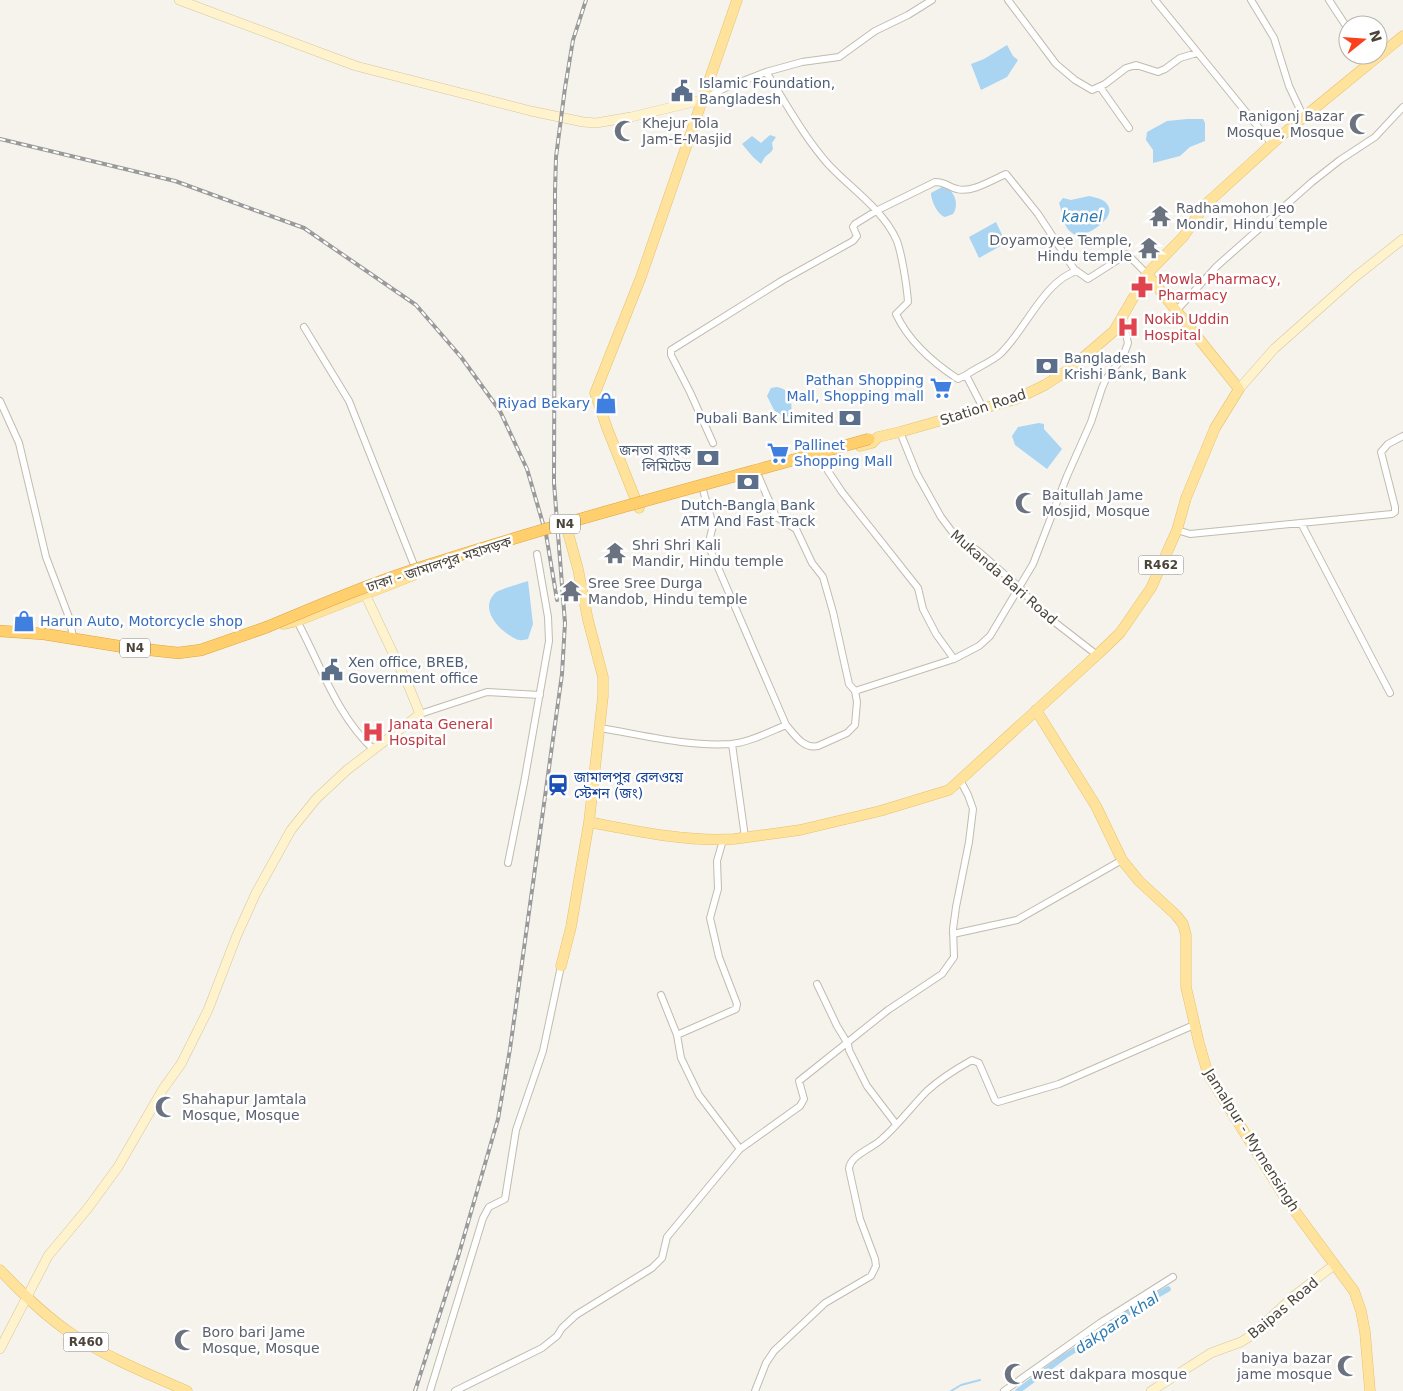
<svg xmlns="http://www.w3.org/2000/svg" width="1403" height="1391" viewBox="0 0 1403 1391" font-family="'DejaVu Sans','Noto Sans Bengali',sans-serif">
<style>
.water{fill:#a9d4f2}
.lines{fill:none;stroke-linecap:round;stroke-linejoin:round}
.stream{stroke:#a9d4f2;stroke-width:2}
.canal{stroke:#a9d4f2;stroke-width:5.5}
.street-casing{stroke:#c2bbae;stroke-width:8}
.secondary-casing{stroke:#d6c79b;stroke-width:10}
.primary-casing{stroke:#e6c16a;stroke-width:11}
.highway-casing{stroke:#e0a43c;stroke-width:12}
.street{stroke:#fff;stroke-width:6}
.secondary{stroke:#fff3cd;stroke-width:9}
.primary{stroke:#ffe39c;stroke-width:10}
.highway{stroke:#ffcf6e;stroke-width:11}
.rail-casing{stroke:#9a9a9a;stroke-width:4}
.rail{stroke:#fff;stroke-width:2;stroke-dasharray:5.5;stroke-linecap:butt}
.highway-bridge-casing{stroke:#e0a43c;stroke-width:12;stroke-linecap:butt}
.highway-bridge{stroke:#ffcf6e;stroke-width:11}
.labels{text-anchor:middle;stroke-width:5;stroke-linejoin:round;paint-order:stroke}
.shield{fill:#fff;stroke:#817c74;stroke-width:1}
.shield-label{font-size:12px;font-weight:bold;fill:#4b4439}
.service-label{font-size:14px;fill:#4e5e75;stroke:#fff;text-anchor:start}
.worship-label{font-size:14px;fill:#5b616d;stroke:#fff;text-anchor:start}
.health-label{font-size:14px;fill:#be3a42;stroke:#fff;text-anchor:start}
.shop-label{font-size:14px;fill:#366cbe;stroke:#fff;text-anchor:end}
.street-label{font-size:14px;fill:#4b4439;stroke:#fff}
.transit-label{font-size:14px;fill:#164399;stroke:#fff;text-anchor:start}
.water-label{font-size:15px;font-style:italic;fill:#2e7ab2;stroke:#fff}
</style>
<rect width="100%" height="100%" fill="#f6f3ec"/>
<path class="water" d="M1007,45L1013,56L1018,60L1007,77L981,90L971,64L984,59Z
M1187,119H1203L1205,123V141L1190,147L1180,156L1153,163V150L1146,140L1147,132L1167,121Z
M770,135L776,137L772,143L773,149L771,152L765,157L761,164L753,157L742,144L752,136L761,143Z
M942,187C954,188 960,204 953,214L945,217C938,215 931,201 931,193Z
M1089,196C1094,197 1104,199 1107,204C1118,217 1088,235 1078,236C1062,230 1064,217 1059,203L1063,198L1071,200Z
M996,222L1006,243L979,258L969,237Z
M777,387C792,390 791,400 792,414L784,418L774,410L767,396L771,388Z
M1039,423L1044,424V429L1062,449L1047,469L1015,445L1012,436L1018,427Z
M528,581L533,624L528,639C524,640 519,641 516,639C501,632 478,610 495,593C499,589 520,584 528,581Z"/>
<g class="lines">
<path class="stream" d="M951,1391L961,1385L980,1380"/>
<path class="canal" d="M1018,1391L1065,1356L1101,1334L1133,1309L1168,1289"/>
<g class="street-casing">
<path id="street" d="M1008,0L1056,64L1075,80L1092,90L1105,84L1126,68L1136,65L1158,72L1165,69L1180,58L1197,53
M1155,0L1272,144
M1251,0L1274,38L1289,86L1304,118
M1329,0L1348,29
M766,72C786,103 804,137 828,164C851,189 883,209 897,241C902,255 907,287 908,302L896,314C909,342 932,362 958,379L966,375L983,408
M1100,87L1129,128
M702,100L725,88L766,72L802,62L839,57L875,31L908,15L932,0
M1176,311L1217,266L1312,182L1340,160L1375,137L1403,107
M304,327L349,401L416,570
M966,375C976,368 989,363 999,355C1024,333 1044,280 1077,271
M0,401L19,443L46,557L70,620L73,638
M900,432L917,474L941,517L953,533L958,539L978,551L1020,588L1039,610L1097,655
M713,443L690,392L671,355V350L783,280L853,241L857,236L853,227L855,224L876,211L935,182C946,182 948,187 957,189C972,193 992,180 1006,174L1038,214L1074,269L1088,279L1127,254L1147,274
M821,457L828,471L842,492L918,588L923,609L936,634L954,659
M703,490L713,525L709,542L710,549L786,725C795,735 803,749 818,746L847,733L855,725L857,702L855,691L849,684L833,612L823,577L812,563L796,529L776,517L758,475
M1301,523L1390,693
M1177,530L1190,534L1392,514L1395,512V507L1381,452L1388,444L1403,436
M297,621C321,665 336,715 374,750
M855,691L954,659L979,646L990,636L1033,564L1067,476L1091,422L1102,388L1106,379L1123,357L1128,343L1122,317
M420,714L487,692L540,695
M600,728C643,735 688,747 731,744C750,742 769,732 786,725
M732,744L745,837
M508,863L524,783L549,641L548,617L537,554
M953,934L1017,920L1122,860
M817,984L837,1026L848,1044L849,1050L867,1086L896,1124
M661,995L677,1035L681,1058L699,1095L740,1149
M677,1035L736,1009L737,1004L719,957L710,918L718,889L717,861L723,840
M430,1391L483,1218L489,1207L505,1199L516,1130L543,1051L561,966
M455,1391L542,1348L557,1336L562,1328L576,1315L652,1268L662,1258L667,1237L740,1149L800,1106L804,1099L799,1081L888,1010L942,974L954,957L953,929L956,907L969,842L973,809L968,795L960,780
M755,1391L766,1363L774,1351L825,1303L871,1276L876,1266L875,1259L860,1219L849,1169C850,1155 873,1148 882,1139C899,1124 912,1106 927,1091C941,1078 956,1069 972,1060L979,1063L995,1100L998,1102L1059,1084L1194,1025
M1004,1391L1100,1323L1173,1277"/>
</g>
<g class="secondary-casing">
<path id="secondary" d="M179,0L356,66L531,111L583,122L596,123L631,117L702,100
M1239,389L1274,349L1355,277L1403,239
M0,1349L48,1256L88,1208L118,1167L163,1089L181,1064L208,1010L237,935L256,893L291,830L316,799L347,770L420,714L409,687L365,594
M1151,1391L1211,1353L1241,1342L1252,1335L1294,1296L1334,1265"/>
</g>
<g class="primary-casing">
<path id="primary" d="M860,446L872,443L878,437L900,432L1016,399L1045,385L1071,368L1114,331L1147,274L1183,237L1205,205L1282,135L1403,36
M639,508L607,428L595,393L641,277L737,0
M283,624L297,621L414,575
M1036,710L1096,806L1122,860L1139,881L1176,915L1183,924L1186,935V987L1199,1043L1208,1074L1286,1199L1354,1291L1361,1311L1365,1332L1370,1391
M589,822C636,831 685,842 734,839L800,830L880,811L949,790L1097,655L1120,633L1151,588L1177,530L1186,498L1215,428L1239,389L1147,274
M561,966L571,927L589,822L603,696V677L588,620L578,569L567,529
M0,1270C22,1293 45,1316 72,1334C108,1358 148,1374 187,1391"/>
</g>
<g class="highway-casing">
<path id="highway" d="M0,631L44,634L124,647L178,653L201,650L267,627"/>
</g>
<use href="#street" class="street"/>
<use href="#secondary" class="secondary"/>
<use href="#primary" class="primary"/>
<use href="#highway" class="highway"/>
<g class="rail-casing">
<path id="rail" d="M0,139L175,181L304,228L416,305L461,357L500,411L527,469L546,534L557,600
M415,1391L458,1257L498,1119L510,1049L562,674L565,623L554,483L555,192L556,157L565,88L573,40L586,0"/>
</g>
<use href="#rail" class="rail"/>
<g class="highway-bridge-casing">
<path id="highway-bridge" d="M267,627C317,606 367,585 419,568C567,520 719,481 869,439"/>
</g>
<use href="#highway-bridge" class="highway-bridge"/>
</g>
<defs>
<g id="civic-bare" transform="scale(1.725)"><path d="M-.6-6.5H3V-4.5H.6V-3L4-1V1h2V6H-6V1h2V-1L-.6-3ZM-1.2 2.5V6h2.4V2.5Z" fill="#5c6f8a" stroke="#fff" stroke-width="2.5" paint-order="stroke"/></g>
<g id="mosque-bare" transform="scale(1.725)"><path d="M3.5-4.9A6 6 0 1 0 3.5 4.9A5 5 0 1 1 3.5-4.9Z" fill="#6b7280" stroke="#fff" stroke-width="2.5" paint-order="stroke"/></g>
<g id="temple-bare" transform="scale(1.725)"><path d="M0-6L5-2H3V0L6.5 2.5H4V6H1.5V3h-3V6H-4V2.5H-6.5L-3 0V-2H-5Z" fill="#6b7280" stroke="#fff" stroke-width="2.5" paint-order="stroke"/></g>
<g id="pharmacy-bare" transform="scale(1.725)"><path d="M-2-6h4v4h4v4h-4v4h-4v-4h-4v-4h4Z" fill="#e0444e" stroke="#fff" stroke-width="2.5" paint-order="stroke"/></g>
<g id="hospital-bare" transform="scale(1.725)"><path d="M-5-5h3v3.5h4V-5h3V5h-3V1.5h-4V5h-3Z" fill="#e0444e" stroke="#fff" stroke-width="2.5" paint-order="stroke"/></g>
<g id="bank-bare" transform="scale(1.725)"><path d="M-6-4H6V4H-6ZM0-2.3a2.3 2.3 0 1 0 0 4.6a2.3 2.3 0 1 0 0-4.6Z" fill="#5c6f8a" stroke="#fff" stroke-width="2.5" paint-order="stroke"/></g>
<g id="supermarket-bare" transform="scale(1.725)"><path d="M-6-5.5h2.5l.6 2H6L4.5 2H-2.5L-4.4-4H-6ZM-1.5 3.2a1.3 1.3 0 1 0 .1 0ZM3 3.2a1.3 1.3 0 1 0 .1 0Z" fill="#3f7fe0" stroke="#fff" stroke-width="2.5" paint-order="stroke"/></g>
<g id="shop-bare" transform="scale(1.725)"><path d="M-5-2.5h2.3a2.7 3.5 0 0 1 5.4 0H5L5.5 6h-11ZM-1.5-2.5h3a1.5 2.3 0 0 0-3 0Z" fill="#3f7fe0" stroke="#fff" stroke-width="2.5" paint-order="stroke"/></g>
<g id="station-bare" transform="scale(1.725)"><path d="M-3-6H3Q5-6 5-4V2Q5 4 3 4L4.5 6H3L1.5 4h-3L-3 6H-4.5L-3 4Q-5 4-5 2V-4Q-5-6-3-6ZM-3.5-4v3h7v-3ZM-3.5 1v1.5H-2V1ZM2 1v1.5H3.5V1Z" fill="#1a4fb4" stroke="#fff" stroke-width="2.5" paint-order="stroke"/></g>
</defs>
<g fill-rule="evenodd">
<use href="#civic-bare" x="682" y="91"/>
<use href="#mosque-bare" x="1360" y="124"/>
<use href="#mosque-bare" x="625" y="131"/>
<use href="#temple-bare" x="1160" y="216"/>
<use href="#temple-bare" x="1149" y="248"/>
<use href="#pharmacy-bare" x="1142" y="287"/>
<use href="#hospital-bare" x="1128" y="327"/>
<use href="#bank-bare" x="1047" y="366"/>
<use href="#supermarket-bare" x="941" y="388"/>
<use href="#shop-bare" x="606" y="403"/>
<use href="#bank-bare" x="850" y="418"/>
<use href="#supermarket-bare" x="778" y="453"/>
<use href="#bank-bare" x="708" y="458"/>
<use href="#bank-bare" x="748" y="482"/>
<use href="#mosque-bare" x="1026" y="503"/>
<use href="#temple-bare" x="615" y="553"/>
<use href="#temple-bare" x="571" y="591"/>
<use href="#shop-bare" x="24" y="621"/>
<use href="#civic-bare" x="332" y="670"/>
<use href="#hospital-bare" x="373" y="732"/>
<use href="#station-bare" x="558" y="785"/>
<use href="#mosque-bare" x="166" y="1107"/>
<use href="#mosque-bare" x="185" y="1340"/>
<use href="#mosque-bare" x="1348" y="1366"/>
<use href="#mosque-bare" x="1015" y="1374"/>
</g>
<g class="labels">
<g class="shield">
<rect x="550" y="514.5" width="30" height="19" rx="4"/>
<rect x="1138.5" y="555.5" width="45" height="19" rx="4"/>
<rect x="120" y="638.5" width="30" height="19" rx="4"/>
<rect x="63.5" y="1332.5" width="45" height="19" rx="4"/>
</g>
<g class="shield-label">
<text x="565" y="528">N4</text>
<text x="1161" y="569">R462</text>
<text x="135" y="652">N4</text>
<text x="86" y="1346">R460</text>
</g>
<g class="service-label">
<text x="699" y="88">Islamic Foundation,<tspan x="699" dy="16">Bangladesh</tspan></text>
<text x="1064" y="363">Bangladesh<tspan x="1064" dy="16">Krishi Bank, Bank</tspan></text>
<text x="834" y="423" text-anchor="end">Pubali Bank Limited</text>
<text x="691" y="455" text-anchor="end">জনতা ব্যাংক<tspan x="691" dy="16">লিমিটেড</tspan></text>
<text x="748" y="510" text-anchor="middle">Dutch-Bangla Bank<tspan x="748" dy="16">ATM And Fast Track</tspan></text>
<text x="348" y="667">Xen office, BREB,<tspan x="348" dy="16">Government office</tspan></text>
</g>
<g class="worship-label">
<text x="1344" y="121" text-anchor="end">Ranigonj Bazar<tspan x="1344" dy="16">Mosque, Mosque</tspan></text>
<text x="642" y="128">Khejur Tola<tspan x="642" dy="16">Jam-E-Masjid</tspan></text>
<text x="1176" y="213">Radhamohon Jeo<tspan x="1176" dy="16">Mondir, Hindu temple</tspan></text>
<text x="1132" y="245" text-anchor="end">Doyamoyee Temple,<tspan x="1132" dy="16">Hindu temple</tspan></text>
<text x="1042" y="500">Baitullah Jame<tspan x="1042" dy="16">Mosjid, Mosque</tspan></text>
<text x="632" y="550">Shri Shri Kali<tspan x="632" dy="16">Mandir, Hindu temple</tspan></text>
<text x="588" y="588">Sree Sree Durga<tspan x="588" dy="16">Mandob, Hindu temple</tspan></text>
<text x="182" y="1104">Shahapur Jamtala<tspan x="182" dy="16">Mosque, Mosque</tspan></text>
<text x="202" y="1337">Boro bari Jame<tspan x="202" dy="16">Mosque, Mosque</tspan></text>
<text x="1332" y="1363" text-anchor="end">baniya bazar<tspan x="1332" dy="16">jame mosque</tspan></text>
<text x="1032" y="1379">west dakpara mosque</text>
</g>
<g class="health-label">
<text x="1158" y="284">Mowla Pharmacy,<tspan x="1158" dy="16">Pharmacy</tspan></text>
<text x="1144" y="324">Nokib Uddin<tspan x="1144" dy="16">Hospital</tspan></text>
<text x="389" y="729">Janata General<tspan x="389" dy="16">Hospital</tspan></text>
</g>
<g class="shop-label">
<text x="924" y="385">Pathan Shopping<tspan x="924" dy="16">Mall, Shopping mall</tspan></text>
<text x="590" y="408">Riyad Bekary</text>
<text x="794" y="450" text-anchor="start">Pallinet<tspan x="794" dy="16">Shopping Mall</tspan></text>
<text x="40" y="626" text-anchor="start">Harun Auto, Motorcycle shop</text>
</g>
<g class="street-label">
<text transform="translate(983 407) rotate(-18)" y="5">Station Road</text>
<text transform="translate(439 564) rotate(-18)" y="5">ঢাকা - জামালপুর মহাসড়ক</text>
<text transform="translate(1004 577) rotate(41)" y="5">Mukanda Bari Road</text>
<text transform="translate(1252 1140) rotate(58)" y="5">Jamalpur - Mymensingh</text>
<text transform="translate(1283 1308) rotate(-40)" y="5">Baipas Road</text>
</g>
<g class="transit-label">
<text x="574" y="782">জামালপুর রেলওয়ে<tspan x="574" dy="16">স্টেশন (জং)</tspan></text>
</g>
<g class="water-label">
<text x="1082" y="222">kanel</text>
<text transform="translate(1117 1323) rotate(-34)" y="5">dakpara khal</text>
</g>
</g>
<g transform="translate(1363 40) rotate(73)"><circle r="24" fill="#ffffff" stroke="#b7b4b0"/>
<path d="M0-4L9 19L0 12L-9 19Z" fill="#fc3f1d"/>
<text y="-8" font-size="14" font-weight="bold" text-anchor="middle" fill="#4b4439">N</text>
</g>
</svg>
